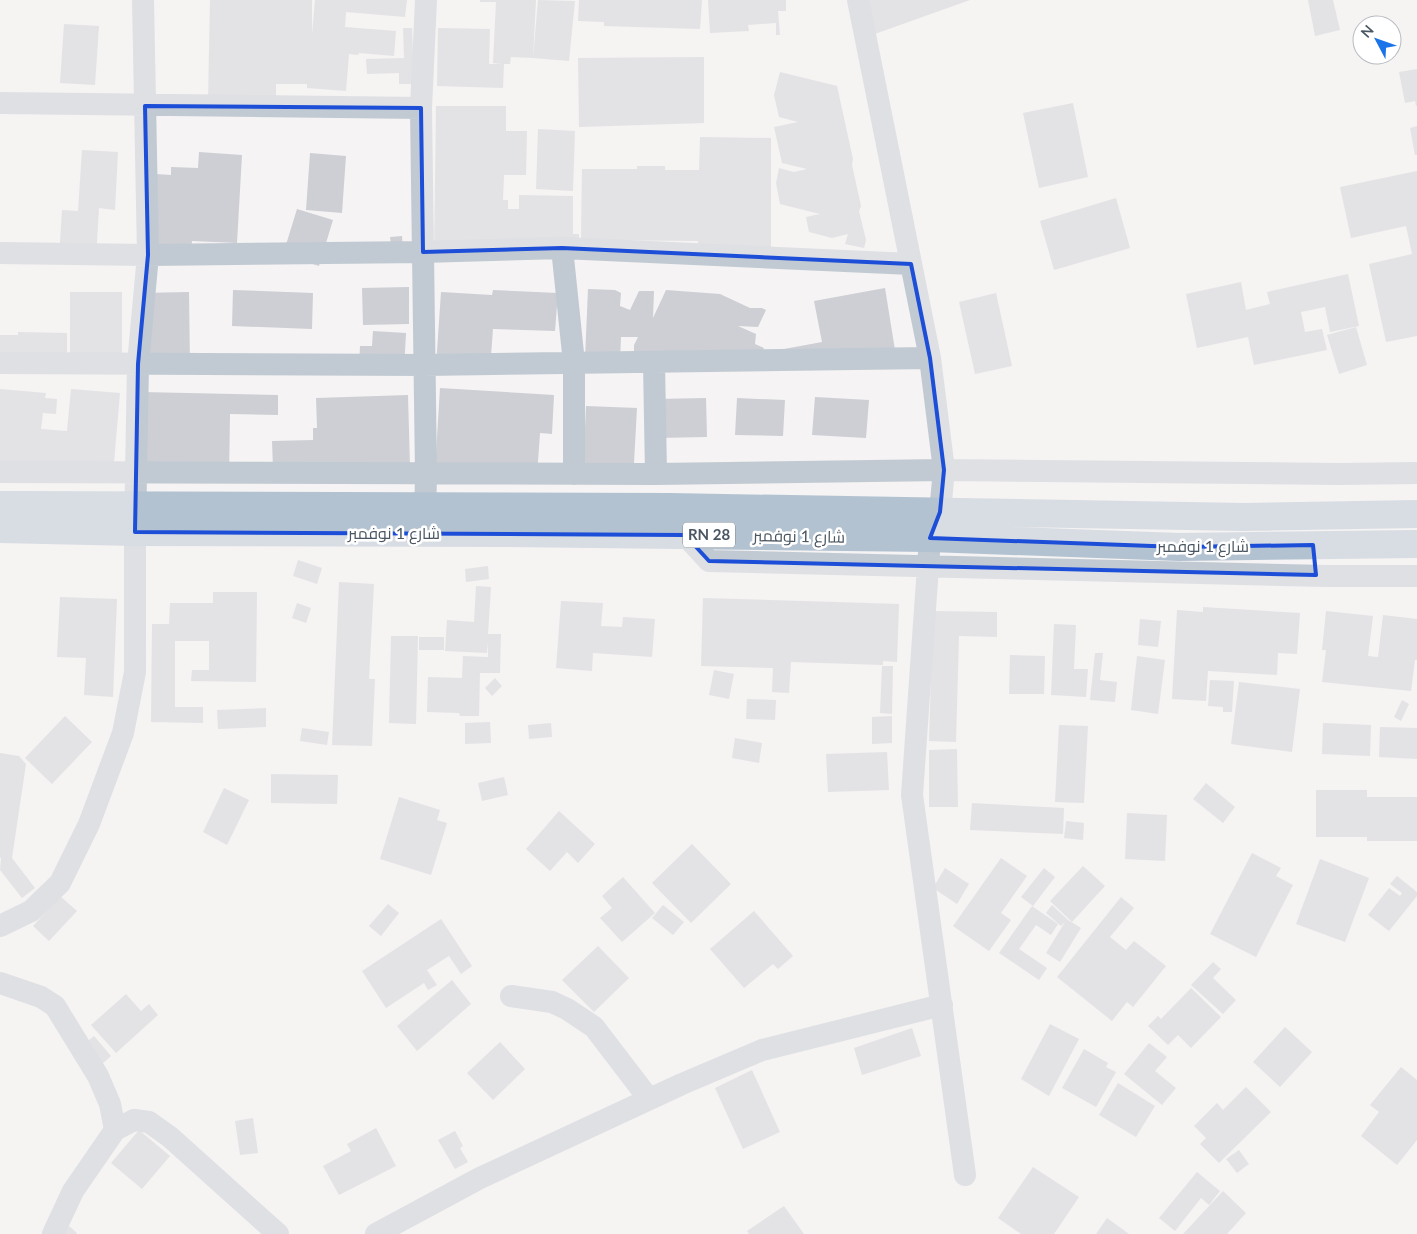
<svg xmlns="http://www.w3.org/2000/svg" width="1417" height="1234" viewBox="0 0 1417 1234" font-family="Lato,Cairo,sans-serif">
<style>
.building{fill:#cdcfd5}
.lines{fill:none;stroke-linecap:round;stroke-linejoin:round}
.minor{stroke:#c1cad2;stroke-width:22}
.major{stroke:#b3c2d1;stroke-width:28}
.marked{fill:none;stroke:#1d4ed8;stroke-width:4;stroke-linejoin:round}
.labels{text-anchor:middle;stroke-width:5;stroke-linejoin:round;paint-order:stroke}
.shield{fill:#fff;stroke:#808990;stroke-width:1}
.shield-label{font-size:15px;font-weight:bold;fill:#4a5661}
.street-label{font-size:16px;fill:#4a5661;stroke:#fff}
</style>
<rect width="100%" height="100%" fill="#f5f3f3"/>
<path class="building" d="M210,0H312V34L315,0H407L405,17L346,12L345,27L396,31L394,56L359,53L358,55L349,54L346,91L307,88V84H276V101L208,100Z
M480,0H536L533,58L511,57L510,64H504L503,88L437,86L438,28L490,29L489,64H501L493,63L496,2H480Z
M538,0L575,1L569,61L533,58Z
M579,0H702L700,29L604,26V22L578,21Z
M708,0H786V11H778L780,35H776V23L748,25L749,31L710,33Z
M859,0H970L872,35Z
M1308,0H1333L1340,30L1315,36Z
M64,24L99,26L95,85L60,83Z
M403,28H412L414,84H399V73L367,74L366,59L404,58Z
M704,57V123L579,127L578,58Z
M1417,69V106H1416L1415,101L1405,103L1399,72Z
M780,72L837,86L853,159L852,165L861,206L859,211L866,240L864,248L845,244L848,234L832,238L809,232L806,217L820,214L780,204L776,183L779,168L794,172L807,169L782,163L774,127L798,122L779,117L774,95Z
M1073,103L1088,177L1039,188L1023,113Z
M436,106H506V131H527L526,175H504L503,200H508V209H519V195L573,196V234H579V255L434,256Z
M1417,126V155H1415L1410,128Z
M538,129L575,131L573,191L536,189Z
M700,137L771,138V251L698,253V241L581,240L582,169H637V166H665V170H699Z
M82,150L118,152L115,210L99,208L96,259L59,257L62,210L78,211Z
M199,152L242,155L237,243L192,241L191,253L151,251L156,174L171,175V167L198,168Z
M310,153L346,156L342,213L306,210Z
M1417,171V336L1386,342L1369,264L1412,254L1406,226L1351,238L1340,187Z
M1116,198L1130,248L1054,270L1040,221Z
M297,209L333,220L319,266L286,256L285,248Z
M402,236L403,251L392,252L390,237Z
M1348,274L1359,326L1330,332L1325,307L1301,312L1305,332L1322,329L1327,350L1254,365L1248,337L1197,348L1186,294L1241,282L1246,310L1270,304L1267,292Z
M409,287V324L363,325L362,288Z
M885,288L895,350L784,349L822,342L814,301Z
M588,289L615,290L621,293L620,306L630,310L639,291H654L653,318L666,290L720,294L750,308H762L766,310L758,327L738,326L756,334L755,344L764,348L758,360L634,361V345L638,337H621L620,361L585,359Z
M233,290L313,293L312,329L232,326Z
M493,290L558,293L555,331L493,329L490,369L436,366L441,292L492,295Z
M70,292H122V373H70Z
M189,292L190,367L142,368L141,293Z
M996,293L1012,366L975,374L959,302Z
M1356,327L1367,365L1339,374L1327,335Z
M373,331L406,333L404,370L359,367L360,346H372Z
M18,332L67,333V370L0,369V335H18Z
M440,388L554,395L552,434L540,433L537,476L435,470Z
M0,389L46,393L45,398L57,399L56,414L43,413L41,429L67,431L71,389L120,393L113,474L0,465Z
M142,392L278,395V415L230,414L229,478L140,473Z
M408,395L410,467L273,469L272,441L313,440V428H317L316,398Z
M815,397L869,400L866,438L812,435Z
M706,398L707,437L658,438L657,399Z
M737,398L785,400L783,436L735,435Z
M586,406L637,408L633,481L572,477L585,428Z
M298,560L322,568L317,584L293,576Z
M488,566L489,579L466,582L465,569Z
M339,582L374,584L369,679H375L372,746L332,745Z
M476,586L491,587L488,634H501L500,673H480L479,716H460L459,713L427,712L428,677L462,678L463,656L488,657V642L487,653L445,651L447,620L474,622Z
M213,592H257L256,682L191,681L192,670H209V641H175V707H203V723L151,722L152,624H169L170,603H213Z
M60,597L117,599L113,697L84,695L86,658L57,657Z
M703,598L899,604L897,662L883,661V665L791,662L789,693L772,692L773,668L701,666Z
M561,601L603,603L601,626L622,627L623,617L655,619L652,657L593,653L592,671L556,668Z
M297,603L311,608L306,623L292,618Z
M1203,607L1300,613L1297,654L1278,653L1277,675L1208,671L1206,701L1172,699L1177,610L1203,612Z
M933,611L997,612V637L959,636L956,742L929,741Z
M1326,611L1373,616L1368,656L1378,657L1383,615L1417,619V660H1415L1411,691L1322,682L1326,650H1322Z
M1140,619L1161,621L1158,647L1138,645Z
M1054,624L1076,625L1074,669H1088L1086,697L1051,695Z
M391,636H418L416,724L389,723Z
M419,637H444V650H419Z
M1095,653H1103L1100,680L1117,682L1115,702L1090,700Z
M1010,655L1045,656L1044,694H1009Z
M1137,656L1165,660L1158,714L1131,710Z
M882,666H893L892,714L880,713Z
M714,670L734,674L729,699L709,695Z
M495,678L502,686L492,696L485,688Z
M1210,680L1234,681L1232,712H1223V707L1208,706Z
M1239,682L1300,689L1292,752L1231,744Z
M747,699L776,700L775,720L746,719Z
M1402,700L1409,704L1401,721L1394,717Z
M266,708V727L218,729L217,710Z
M65,716L92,742L52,784L25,758Z
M892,716V743L872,744V717Z
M490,722L491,743L465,744V723Z
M551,723L552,737L529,739L528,725Z
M1323,723L1371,725L1370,756L1322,754Z
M1059,725L1088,726L1084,803L1055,802Z
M1380,727L1417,728V759L1379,757Z
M302,728L329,732L327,745L300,741Z
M735,738L762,743L759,763L732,758Z
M957,749L958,807H929V750Z
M887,752L889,790L828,792L826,754Z
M0,753L19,756L26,764L12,858L35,888L22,898L0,870L1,858L0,857Z
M271,774L338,775L337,804L271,803Z
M504,777L508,795L482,801L478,783Z
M1206,783L1235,807L1223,823L1193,799Z
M224,788L249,800L227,845L203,832Z
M1316,790H1367V797H1417V841H1367V837H1316Z
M399,797L440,810L437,820L447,823L431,875L380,859Z
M972,803L1064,808L1063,834L970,830Z
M559,811L595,844L578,863L567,852L550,871L526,849Z
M1127,813L1167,815L1165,861L1125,859Z
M1066,821L1084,823L1083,840L1064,838Z
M692,844L731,884L691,923L652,883Z
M1252,853L1281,868L1276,876L1293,885L1256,957L1210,934Z
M1001,858L1027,876L1001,913L1011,920L989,951L953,926Z
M1320,859L1369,878L1345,942L1296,924Z
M1083,866L1105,886L1072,922L1050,901Z
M945,868L969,884L957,904L933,888Z
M1044,868L1055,877L1033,906L1021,897Z
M1397,876L1417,892V896L1389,931L1368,915L1389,888L1400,896L1402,893L1390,884Z
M623,877L655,913L622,942L600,918L612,908L602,896Z
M60,896L77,911L49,941L33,926Z
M1121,897L1134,908L1110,937L1126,950L1134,941L1166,966L1133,1007L1127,1002L1112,1021L1057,977Z
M388,904L399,913L381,936L369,926Z
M663,905L684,922L673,935L652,918Z
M1052,905L1068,920L1081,928L1060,962L1046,953L1065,922L1061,926L1046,913Z
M1032,906L1058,924L1051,935L1036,925L1019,949L1047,968L1039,980L999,953Z
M754,911L793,956L778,969L773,964L744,988L710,949Z
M441,919L472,966L461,974L449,956L427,970L437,985L428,990L424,983L386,1008L362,971Z
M598,946L629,978L594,1012L562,980Z
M1213,962L1221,969L1213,978L1236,1000L1223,1014L1191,985Z
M452,980L471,1004L417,1051L397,1026Z
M1191,988L1221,1017L1191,1048L1178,1035L1168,1045L1148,1026L1158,1016L1161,1019Z
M126,994L141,1011L149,1004L158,1015L116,1053L91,1025Z
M1050,1024L1079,1039L1049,1096L1021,1079Z
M1285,1027L1312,1052L1280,1087L1253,1062Z
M912,1028L921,1056L862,1075L854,1048Z
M94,1036L111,1056L101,1065L84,1044Z
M500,1042L525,1069L493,1100L467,1073Z
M1149,1043L1167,1057L1155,1071L1176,1088L1162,1105L1124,1074Z
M1084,1049L1108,1063L1106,1067L1116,1072L1096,1107L1062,1088Z
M1401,1067L1417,1080V1140L1397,1165L1361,1136L1379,1112L1370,1105Z
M752,1070L780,1132L743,1149L715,1088Z
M1118,1083L1155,1106L1136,1137L1099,1115Z
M1246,1087L1271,1112L1219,1163L1200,1144L1206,1138L1194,1126L1217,1103L1223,1110Z
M253,1118L258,1153L240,1155L235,1121Z
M376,1128L396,1166L339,1195L323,1166L351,1151L347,1144Z
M139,1130L170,1156L142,1189L111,1163Z
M455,1131L463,1146L460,1148L468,1162L455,1169L438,1140Z
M1239,1150L1249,1164L1237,1173L1226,1159Z
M1033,1167L1079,1197L1054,1234H1021L998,1218Z
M1197,1172L1220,1191L1209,1205L1201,1198L1175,1231L1159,1218Z
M1223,1191L1246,1213L1227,1234H1183Z
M784,1206L804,1234H749L747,1231Z
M1107,1218L1129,1234H1096Z
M69,1226L77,1233L76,1234H62Z"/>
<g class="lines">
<path class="minor" d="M858,0L930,358L944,470L940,512L930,538L912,795L965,1175
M0,103L421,108
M562,248L574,363V474
M0,253L148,255L423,252L562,248L911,264
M654,362L656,474
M0,363L424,365L930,358
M0,472L656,474L944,470L1340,474L1417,473
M425,524L426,473L421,108L426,0
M685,535L709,561L1326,576H1417
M0,926L31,911L60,883L89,824L123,733L135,672V532L138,364L148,255L143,0
M0,983L41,997L55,1006L98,1076L110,1104L115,1130
M511,996L552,1002L567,1009L594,1027L649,1099
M53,1234L73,1191L115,1130L134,1120L149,1122L170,1137L278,1234
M376,1234L480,1178L682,1084L762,1050L942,1005"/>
<path class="major" d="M0,505L670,507L1244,517L1417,514
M0,529L135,532L501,533L930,538L1179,547L1417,544"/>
</g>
<path d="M0 0H1417V1234H0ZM145,106L421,108L423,252L562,248L911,264L930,358L944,470L940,512L930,538L1179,547L1313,545L1316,575L709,561L685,535L135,532L138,364L148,255Z" fill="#f5f3f3" fill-opacity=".55" fill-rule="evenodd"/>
<path class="marked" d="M145,106L421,108L423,252L562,248L911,264L930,358L944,470L940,512L930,538L1179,547L1313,545L1316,575L709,561L685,535L135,532L138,364L148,255Z"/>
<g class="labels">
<rect class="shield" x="683" y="522.5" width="52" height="25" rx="4"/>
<g class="shield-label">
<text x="709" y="540">RN 28</text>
</g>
<g class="street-label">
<text x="394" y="539">شارع 1 نوفمبر</text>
<text transform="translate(799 536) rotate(1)" y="6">شارع 1 نوفمبر</text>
<text x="1203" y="552">شارع 1 نوفمبر</text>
</g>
</g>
<g transform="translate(1377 40) rotate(311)"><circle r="24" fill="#ffffff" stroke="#b7bbc0"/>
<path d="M0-4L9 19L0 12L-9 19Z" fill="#1a73e8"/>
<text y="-8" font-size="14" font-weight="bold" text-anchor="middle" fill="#4a5661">N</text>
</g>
</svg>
